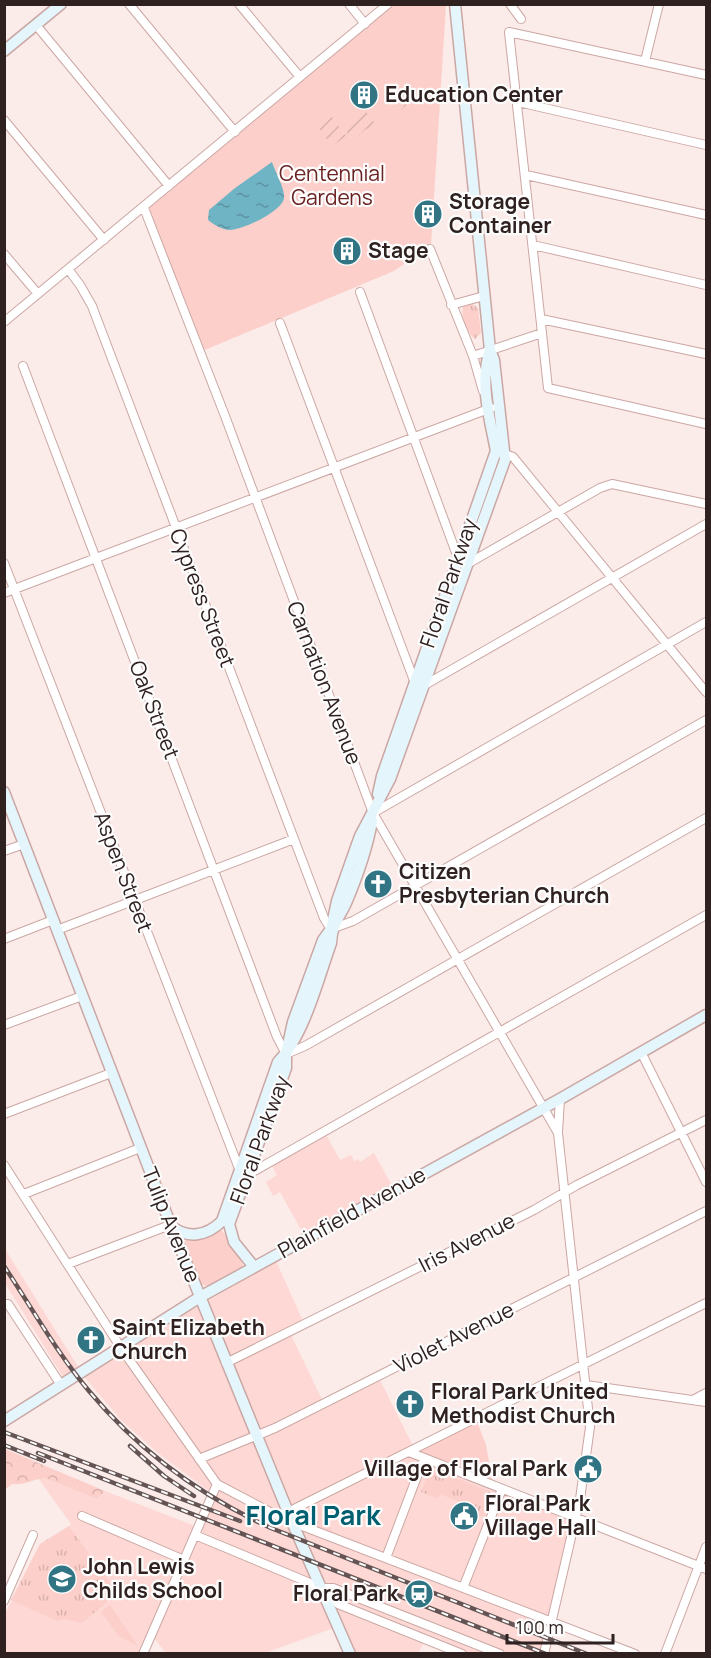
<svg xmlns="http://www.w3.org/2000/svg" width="711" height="1658" viewBox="0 0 711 1658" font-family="Manrope,sans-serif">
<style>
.built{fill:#fdd8d4}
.grass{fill:url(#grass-tufts)}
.forest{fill:url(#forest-crowns)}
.park{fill:#fccfca}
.garden{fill:url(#garden-furrows)}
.water{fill:url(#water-ripples)}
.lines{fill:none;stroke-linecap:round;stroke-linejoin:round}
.street-casing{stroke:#cba7a4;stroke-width:10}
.secondary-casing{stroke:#cba7a4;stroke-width:13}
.street{stroke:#fff;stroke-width:8}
.secondary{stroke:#e4f6fb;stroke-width:10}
.rail-casing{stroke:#645554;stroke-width:4.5}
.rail{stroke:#fcfcfc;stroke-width:2;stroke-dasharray:7;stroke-linecap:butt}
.labels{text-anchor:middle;stroke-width:4.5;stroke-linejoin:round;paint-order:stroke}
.poi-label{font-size:21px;font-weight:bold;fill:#2f2120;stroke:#fcfcfc;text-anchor:start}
.park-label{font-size:21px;fill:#6a2121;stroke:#fcfcfc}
.street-label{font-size:21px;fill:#2f2120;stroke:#fcfcfc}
.district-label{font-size:27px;font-weight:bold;fill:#005f71;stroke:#fcfcfc}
</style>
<defs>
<pattern id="grass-tufts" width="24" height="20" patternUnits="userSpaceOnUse" patternTransform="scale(1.5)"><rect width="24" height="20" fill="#fccfca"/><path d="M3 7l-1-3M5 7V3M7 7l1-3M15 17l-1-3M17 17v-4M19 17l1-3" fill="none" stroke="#d8b1ad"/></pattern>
<pattern id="forest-crowns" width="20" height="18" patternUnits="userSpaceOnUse" patternTransform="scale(1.5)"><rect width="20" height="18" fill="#fccfca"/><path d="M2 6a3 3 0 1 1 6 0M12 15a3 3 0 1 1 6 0" fill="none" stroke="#d8b1ad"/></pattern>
<pattern id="garden-furrows" width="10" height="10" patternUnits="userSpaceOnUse" patternTransform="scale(1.5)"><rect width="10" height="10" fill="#fccfca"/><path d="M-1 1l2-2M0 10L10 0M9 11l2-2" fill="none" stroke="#d8b1ad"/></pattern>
<pattern id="water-ripples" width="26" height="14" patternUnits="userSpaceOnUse" patternTransform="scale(1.5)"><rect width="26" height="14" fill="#6fb4c5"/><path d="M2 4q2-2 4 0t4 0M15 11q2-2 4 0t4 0" fill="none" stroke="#5c92a0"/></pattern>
</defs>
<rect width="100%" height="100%" fill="#fbebe9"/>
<path class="built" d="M325,1133L340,1160L351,1155L354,1161L358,1159L360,1162L374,1153L394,1189L305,1237L280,1192L273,1196L266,1182L277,1175L271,1164Z
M5,1249L80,1370L166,1325L276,1261L303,1321L292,1337L326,1408L379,1378L415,1450L575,1517L546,1653H450L424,1643L418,1653H351L339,1626L265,1653H166L153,1637L147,1651L142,1645L139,1653H5V1614L40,1544L110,1582L69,1526L71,1524L38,1478H45L97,1499L105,1491L195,1526L210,1492L158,1453L122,1421L81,1373L63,1377L5,1283Z"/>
<path class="grass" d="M471,303L478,308L481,333L475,339C467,333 459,314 464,305Z
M431,1468L493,1493L484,1517L465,1510L467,1505L440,1494L438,1499L421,1492Z
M319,1503L333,1533L299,1523L295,1515Z
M69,1526L110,1582L107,1602L82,1623L65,1619L57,1621L11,1600L40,1544Z"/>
<path class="forest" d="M5,1449L105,1491L97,1499L45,1478C31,1479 26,1486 12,1484L6,1489Z"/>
<path class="park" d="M392,5H446L431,246L394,271L200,352L144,208Z
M221,1230C226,1233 242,1260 243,1266L207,1286L199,1283L184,1244L186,1239Z
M476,1419L486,1445L493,1484L411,1452Z
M110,1605L138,1646L119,1636L101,1612Z"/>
<path class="garden" d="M405,104L411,107C410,116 403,121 395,124V116L401,111Z
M361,108L364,109L378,127L366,129L354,139H351L347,134L348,122Z
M329,113L346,136L332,146L316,124Z"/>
<path class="water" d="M272,162C275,172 285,188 284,198C283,211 241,231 229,230C221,229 214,225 208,220L209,210L235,188Z"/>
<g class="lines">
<g class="street-casing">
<path id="street" d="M129,4L235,132
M239,4L300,77
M349,4L365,24
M510,4L521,19
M36,25L169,186
M645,61L659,4
M706,75L509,32L548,388L706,424
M518,102L706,145
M4,120L104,240
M526,175L706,215
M144,208L225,416L373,813L558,1133L590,1427L580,1499L544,1654
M533,245L706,285
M430,249L473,356L483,391
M4,254L38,294
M68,269L80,285L92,306L324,918L331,929L353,921L706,720
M360,292L458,558L469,563L600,488L612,484L706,504
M451,305L484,296
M541,319L706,354
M4,322L388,4
M280,323L415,683L423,686L706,524
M473,356L542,333
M23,366L277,1037L286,1054L305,1046L706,818
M502,453L513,457L706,692
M4,563L240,1171L249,1174L706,915
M4,593L491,408
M373,813L706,622
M4,851L24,844
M57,930L294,839
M4,939L53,920
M4,1025L82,996
M641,1052L706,1182
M4,1114L111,1073
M558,1132L560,1099
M4,1165L121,1348L217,1484L270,1512L292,1522L635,1654
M24,1194L140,1148
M68,1264L170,1225
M4,1304H8L61,1385
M226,1363L534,1210L577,1185L706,1120
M586,1385L706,1402
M693,1400L706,1393
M409,1452L706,1569
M199,1459L275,1428L706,1211
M288,1512L706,1303
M82,1516L184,1560
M195,1535L322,1588L338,1604L462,1654
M386,1558L424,1458
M322,1588H333L500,1654
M463,1588L502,1489
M4,1601L33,1535
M143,1654L217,1484
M665,1654L706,1547"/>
</g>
<g class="secondary-casing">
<path id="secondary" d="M4,51L61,4
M4,792L168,1218L292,1522L350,1654
M378,794L382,776L496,451C490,419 479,383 490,350
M170,1225C187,1240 207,1236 222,1221L278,1062C304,1036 318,979 331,943C332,924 338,920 346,903C357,877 367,849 372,821
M254,1267L234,1242L229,1224L286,1068V1054L293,1022L323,940L331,929L337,901L360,836L390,779L505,460L494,360L490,350L455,4
M4,1421L200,1297L560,1099L706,1015"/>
</g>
<use href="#street" class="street"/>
<use href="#secondary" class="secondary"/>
<g class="rail-casing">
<path id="rail" d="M4,1266C32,1308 57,1353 89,1391C139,1451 201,1496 271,1528L587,1654
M4,1432L240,1521
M4,1445L44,1461
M130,1446L164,1476L194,1496
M38,1453L546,1654"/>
</g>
<use href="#rail" class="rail"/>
</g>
<defs>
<g id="building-disc" transform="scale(1.5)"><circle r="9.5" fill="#317585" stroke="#fcfcfc"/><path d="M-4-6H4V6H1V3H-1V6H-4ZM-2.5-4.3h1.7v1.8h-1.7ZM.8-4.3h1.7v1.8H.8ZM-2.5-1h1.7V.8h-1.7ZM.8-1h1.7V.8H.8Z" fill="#fff"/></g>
<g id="church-disc" transform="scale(1.5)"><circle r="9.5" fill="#317585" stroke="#fcfcfc"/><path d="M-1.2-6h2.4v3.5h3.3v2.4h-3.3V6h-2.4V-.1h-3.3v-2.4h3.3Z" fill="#fff"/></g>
<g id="civic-disc" transform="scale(1.5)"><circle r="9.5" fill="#317585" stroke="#fcfcfc"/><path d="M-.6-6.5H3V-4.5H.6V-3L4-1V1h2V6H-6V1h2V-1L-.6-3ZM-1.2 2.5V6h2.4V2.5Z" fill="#fff"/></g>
<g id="school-disc" transform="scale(1.5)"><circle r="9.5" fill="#317585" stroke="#fcfcfc"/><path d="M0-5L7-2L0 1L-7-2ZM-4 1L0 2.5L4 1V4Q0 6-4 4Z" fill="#fff"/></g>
<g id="station-disc" transform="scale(1.5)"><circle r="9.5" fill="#317585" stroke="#fcfcfc"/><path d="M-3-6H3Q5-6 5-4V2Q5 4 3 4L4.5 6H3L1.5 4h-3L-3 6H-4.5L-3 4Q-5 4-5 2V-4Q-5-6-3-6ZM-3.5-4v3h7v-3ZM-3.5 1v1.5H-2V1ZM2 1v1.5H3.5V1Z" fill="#fff"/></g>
</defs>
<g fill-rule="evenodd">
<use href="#building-disc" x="364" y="95"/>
<use href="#building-disc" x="428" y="214"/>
<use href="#building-disc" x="347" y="251"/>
<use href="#church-disc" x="378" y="884"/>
<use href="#church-disc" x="91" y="1340"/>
<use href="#church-disc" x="410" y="1404"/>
<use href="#civic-disc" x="588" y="1469"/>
<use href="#civic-disc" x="464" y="1516"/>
<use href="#school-disc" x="62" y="1579"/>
<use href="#station-disc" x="419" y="1594"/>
</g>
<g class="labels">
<g class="poi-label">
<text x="385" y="102">Education Center</text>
<text x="449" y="209">Storage<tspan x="449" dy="24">Container</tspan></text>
<text x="368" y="258">Stage</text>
<text x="399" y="879">Citizen<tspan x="399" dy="24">Presbyterian Church</tspan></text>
<text x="112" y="1335">Saint Elizabeth<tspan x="112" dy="24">Church</tspan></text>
<text x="431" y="1399">Floral Park United<tspan x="431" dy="24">Methodist Church</tspan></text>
<text x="567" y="1476" text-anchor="end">Village of Floral Park</text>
<text x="485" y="1511">Floral Park<tspan x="485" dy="24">Village Hall</tspan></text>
<text x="83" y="1574">John Lewis<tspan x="83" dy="24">Childs School</tspan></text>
<text x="398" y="1601" text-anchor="end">Floral Park</text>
</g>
<g class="park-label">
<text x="332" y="181">Centennial<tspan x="332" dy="24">Gardens</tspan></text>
</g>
<g class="street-label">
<text transform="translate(449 583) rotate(-71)" y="7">Floral Parkway</text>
<text transform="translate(202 598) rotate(69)" y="7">Cypress Street</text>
<text transform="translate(324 683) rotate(69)" y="7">Carnation Avenue</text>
<text transform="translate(154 710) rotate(69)" y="7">Oak Street</text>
<text transform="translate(123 872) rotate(69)" y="7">Aspen Street</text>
<text transform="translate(260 1140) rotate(-70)" y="7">Floral Parkway</text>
<text transform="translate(352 1213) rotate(-29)" y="7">Plainfield Avenue</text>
<text transform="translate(171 1225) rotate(68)" y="7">Tulip Avenue</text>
<text transform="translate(467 1243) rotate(-27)" y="7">Iris Avenue</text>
<text transform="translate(454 1338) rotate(-27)" y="7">Violet Avenue</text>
</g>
<g class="district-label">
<text x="313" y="1525">Floral Park</text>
</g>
</g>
<rect width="711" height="1658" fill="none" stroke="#2f2120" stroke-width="12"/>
<path d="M507 1634v9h106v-9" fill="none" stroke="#2f2120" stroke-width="3"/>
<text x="516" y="1634" font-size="18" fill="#2f2120" stroke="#fcfcfc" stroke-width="4.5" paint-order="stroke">100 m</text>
</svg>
